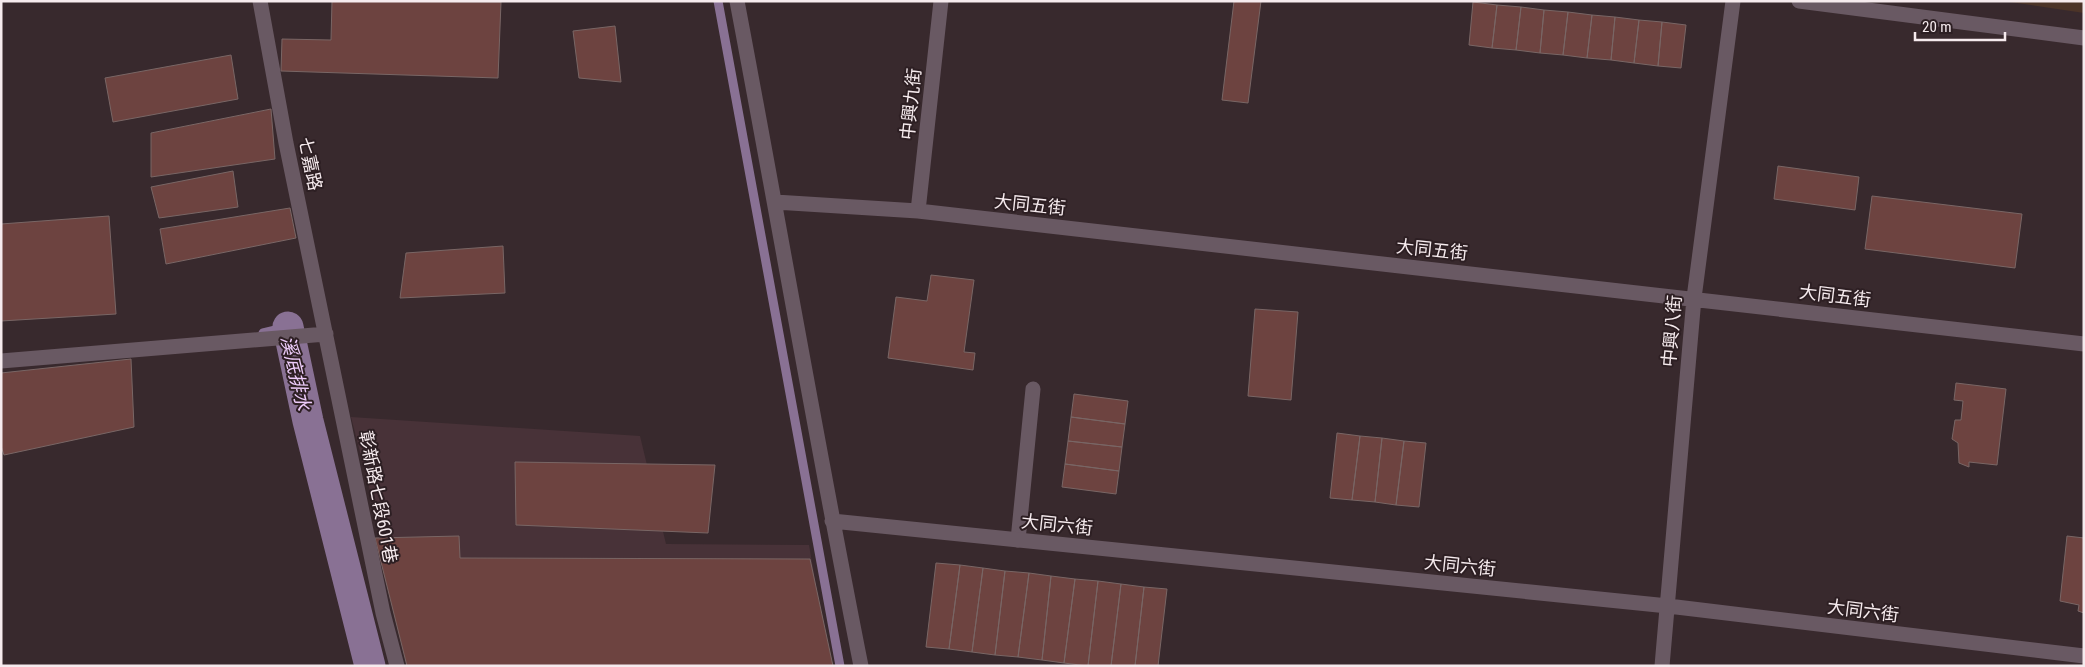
<svg xmlns="http://www.w3.org/2000/svg" width="2085" height="667" viewBox="0 0 2085 667" font-family="'Roboto Condensed','Noto Sans TC',sans-serif">
<style>
.built{fill:#483238}
.green{fill:#4c3428}
.lines{fill:none;stroke-linecap:round;stroke-linejoin:round}
.stream{stroke:#897194;stroke-width:9}
.canal{stroke:#897194;stroke-width:31}
.building{fill:#6d4340;stroke:#796665}
.service{stroke:#695963;stroke-width:15}
.minor{stroke:#695963;stroke-width:15}
.labels{text-anchor:middle;stroke-width:4;stroke-linejoin:round;paint-order:stroke}
.street-label{font-size:18px;fill:#f6ebee;stroke:#2d1f23}
.water-label{font-size:19px;font-style:italic;fill:#edccfa;stroke:#2d1f23}
</style>
<rect width="100%" height="100%" fill="#38292d"/>
<path class="built" d="M351,417L640,436L666,544L809,545L830,666H415Z"/>
<path class="green" d="M2004,1H2084V13Z"/>
<g class="lines">
<path class="stream" d="M718,1L840,666
M263,333L288,327"/>
<path class="canal" d="M288,327L308,421L370,666"/>
</g>
<path class="building" d="M332,1L501,2L498,78L281,71L282,39L331,40Z
M1234,1H1261L1248,103L1222,100Z
M1473,2L1497,5L1492,48L1469,45Z
M1497,5L1521,7L1516,50L1492,48Z
M1521,7L1544,10L1540,53L1516,50Z
M1544,10L1568,12L1563,55L1540,53Z
M1568,12L1592,15L1587,58L1563,55Z
M1592,15L1615,17L1611,60L1587,58Z
M1615,17L1639,20L1634,63L1611,60Z
M1639,20L1662,22L1658,66L1634,63Z
M1662,22L1686,25L1681,68L1658,66Z
M615,26L621,82L579,78L573,31Z
M231,55L238,99L113,122L105,78Z
M271,109L275,159L151,177V133Z
M1778,166L1859,177L1855,210L1774,199Z
M233,171L238,207L159,218L151,187Z
M1872,196L2022,214L2015,268L1865,249Z
M290,208L296,238L166,264L160,229Z
M109,216L116,314L1,321V224Z
M503,246L505,293L400,298L406,253Z
M931,275L974,280L964,352L975,353L973,370L888,358L896,297L927,301Z
M1255,309L1298,312L1291,400L1248,396Z
M131,359L134,427L4,455L1,446V373Z
M1956,383L2006,389L1997,465L1969,462V467L1959,463L1958,443L1952,439L1955,420H1961L1963,401L1954,400Z
M1074,394L1128,401L1125,424L1071,417Z
M1071,417L1125,424L1122,447L1068,441Z
M1337,433L1360,436L1352,500L1330,498Z
M1360,436L1382,438L1375,502L1352,500Z
M1382,438L1404,441L1396,505L1375,502Z
M1068,441L1122,447L1119,471L1065,464Z
M1404,441L1426,443L1419,507L1396,505Z
M515,462L715,465L708,533L516,525Z
M1065,464L1119,471L1116,494L1062,487Z
M459,536L460,558L810,559L833,666H407L375,538Z
M2067,536L2084,538V613L2078,611L2079,605L2060,601Z
M936,563L960,565L949,649L926,647Z
M960,565L983,568L972,652L949,649Z
M983,568L1005,571L995,655L972,652Z
M1005,571L1029,573L1018,657L995,655Z
M1029,573L1051,576L1042,660L1018,657Z
M1051,576L1075,579L1064,663L1042,660Z
M1075,579L1098,581L1088,666L1064,663Z
M1098,581L1121,584L1111,666H1088Z
M1121,584L1144,587L1135,666H1111Z
M1144,587L1167,589L1158,666H1135Z"/>
<g class="lines">
<path class="service" d="M260,1L286,143L383,613L397,666
M1,361L326,334
M1018,540L1033,389"/>
<path class="minor" d="M737,1C779,223 817,445 861,666
M1799,1L2084,38
M775,202L918,211L2084,344
M918,211L941,1
M832,521L1668,606L2084,656
M1662,666L1694,298L1733,1"/>
</g>
<g class="labels">
<g class="street-label">
<text transform="translate(911 104) rotate(-84)" y="6">中興九街</text>
<text transform="translate(310 164) rotate(78)" y="6">七嘉路</text>
<text transform="translate(1030 205) rotate(6)" y="6">大同五街</text>
<text transform="translate(1432 250) rotate(6)" y="6">大同五街</text>
<text transform="translate(1835 296) rotate(7)" y="6">大同五街</text>
<text transform="translate(1672 331) rotate(-85)" y="6">中興八街</text>
<text transform="translate(378 497) rotate(79)" y="6">彰新路七段601巷</text>
<text transform="translate(1057 525) rotate(6)" y="6">大同六街</text>
<text transform="translate(1460 566) rotate(6)" y="6">大同六街</text>
<text transform="translate(1863 611) rotate(7)" y="6">大同六街</text>
</g>
<g class="water-label">
<text transform="translate(296 373) rotate(77)" y="7">溪底排水</text>
</g>
</g>
<rect width="2085" height="667" fill="none" stroke="#f6ebee" stroke-width="5"/>
<path d="M1915 32v8h90v-8" fill="none" stroke="#f6ebee" stroke-width="2.5"/>
<text x="1922" y="32" font-size="15" fill="#f6ebee" stroke="#2d1f23" stroke-width="4" paint-order="stroke">20 m</text>
</svg>
